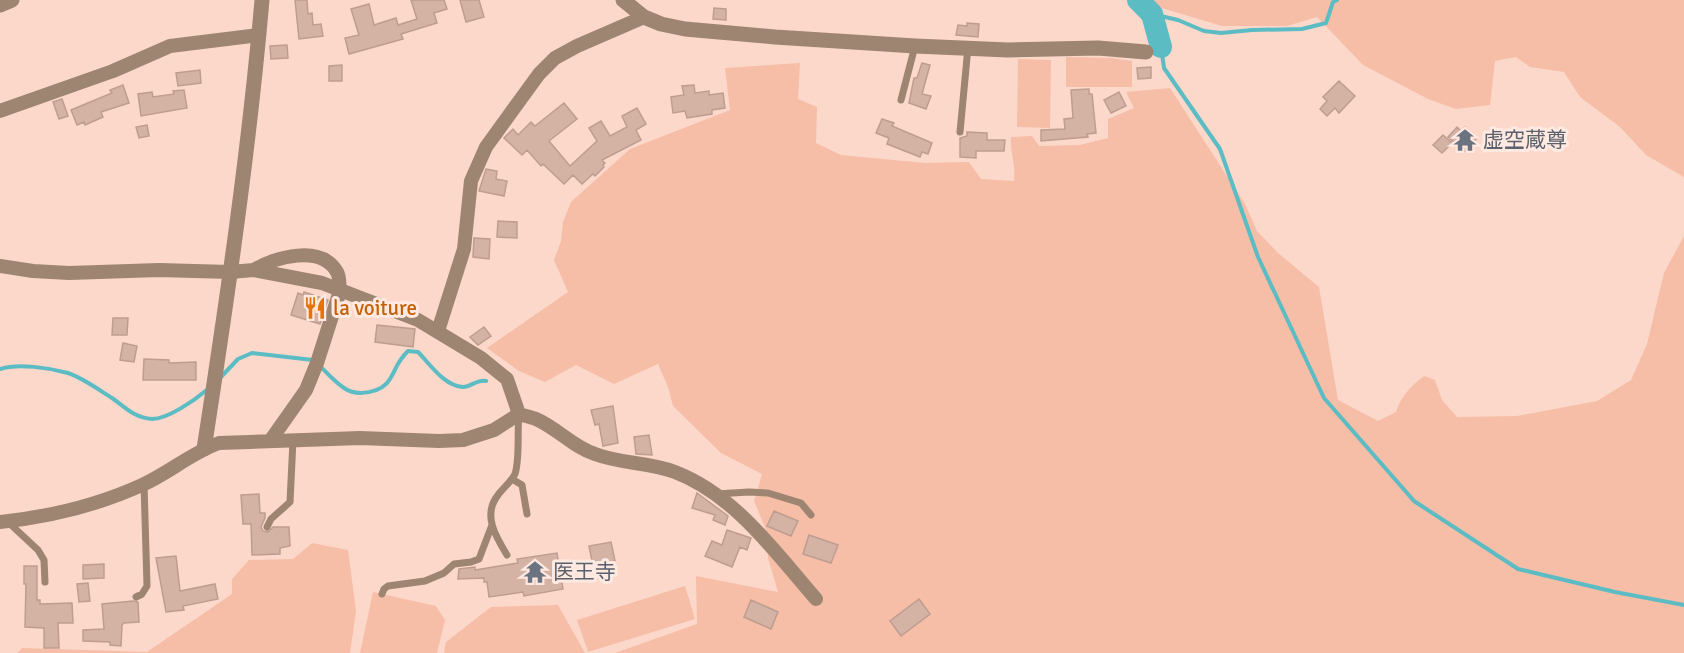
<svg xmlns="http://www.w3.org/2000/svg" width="1684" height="653" viewBox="0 0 1684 653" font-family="Signika,'Noto Sans JP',sans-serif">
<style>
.green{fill:#f6bda7}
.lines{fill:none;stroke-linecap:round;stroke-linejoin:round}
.stream{stroke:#5bbcc4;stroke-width:4}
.river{stroke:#5bbcc4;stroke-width:22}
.building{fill:#d4b3a5;stroke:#be9d90;stroke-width:1.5}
.service{stroke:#9d8571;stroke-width:7}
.minor{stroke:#9d8571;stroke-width:14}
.tertiary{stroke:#9d8571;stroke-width:15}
.labels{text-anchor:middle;stroke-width:6;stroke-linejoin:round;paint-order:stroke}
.worship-label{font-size:21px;fill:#5b616d;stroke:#ffe9e1;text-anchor:start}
.food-label{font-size:21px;fill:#c56008;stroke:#ffe9e1;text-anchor:start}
</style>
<rect width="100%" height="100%" fill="#fcd8cb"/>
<path class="green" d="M1148,0H1684V177L1646,155L1620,127L1580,97L1564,72L1530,67L1516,57L1495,61L1490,105L1456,109L1428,99L1363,65L1317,17L1287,26H1222L1155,6Z
M1066,57L1112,58L1132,61V87H1066Z
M1018,59L1051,60L1050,128L1017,127Z
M800,63L798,99L817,107L816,143L841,155L925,163L969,162L981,179L1014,181C1016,165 1010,152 1011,137L1032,136L1039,146L1080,145L1108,138V119L1134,108L1126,92L1170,88L1245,204L1257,231L1278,253L1319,287L1338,400L1378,421L1396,412C1401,396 1411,386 1424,376L1435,380L1442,400L1457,417L1517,416L1597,401L1631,380L1647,344L1664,273L1684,236V653H615L697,624L696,576L778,592L768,558L766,530L754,501L762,474L721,453L673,406L668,387L658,364L614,384L576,365L545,382L519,371L487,348L568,292L554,260L561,241L563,222L571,202L630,149L730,110L725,68Z
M312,543L348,550L356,611L350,653H17L22,648L147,652L232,594V579L249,560L293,559Z
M685,586L695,619L588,652L577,620Z
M373,592L436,606L445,620L437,653H360Z
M558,605L585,653H444L446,642L491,607Z"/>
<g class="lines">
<path class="stream" d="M1152,14L1178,20L1204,31L1221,33L1252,30L1302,29L1326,23L1333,2L1337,0
M1161,47L1164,68L1220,149L1258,257L1324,398L1414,501L1518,569L1615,592L1684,605
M319,365C327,373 335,382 344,388C357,397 382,393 390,379C398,366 396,363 408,351L418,352C430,364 444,386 463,387C471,387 477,379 486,381
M0,369C18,363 50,368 68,373C83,378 99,390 112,398C125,407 134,418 152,419C168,419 195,400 208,389
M220,378L238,359L252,353L313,360"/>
<path class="river" d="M1138,0L1152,14L1161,47"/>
</g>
<path class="building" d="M295,0H307L308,14L312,13L313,25L321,24L323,36L299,39Z
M411,0H444L447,9L434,13L437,23L401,34L403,39L349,54L345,38L359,35L351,9L369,4L374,25L396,18L398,25L417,19Z
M460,0H479L484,17L466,22Z
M714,8L726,9V20L713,19Z
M967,23L979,24L978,37L956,35L958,25L967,26Z
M287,45L288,58L271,59L270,46Z
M922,63L930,65L922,94L931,96L926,109L909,103L914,78H917Z
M342,65V81H329V66Z
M1151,67V78L1138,79L1137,68Z
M200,70L201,83L178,86L176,73Z
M1339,81L1355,96L1339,113L1335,108L1327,116L1320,109L1327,101L1323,97Z
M123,85L129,103L101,112L103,117L85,125L84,122L77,125L71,110L112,93L110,90Z
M694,85L695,93L709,91V95L723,93L725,108L712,110V114L687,118L685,111L673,113L671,97L684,95L682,86Z
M1089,89V94H1092L1096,133L1087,134L1088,137L1041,141V130L1065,129L1064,119L1073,118L1071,90Z
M184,90L187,108L141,116L138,94L152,92L153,97L174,94L173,91Z
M1119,92L1126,106L1111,113L1104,100Z
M62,99L68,116L59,119L53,102Z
M564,103L577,119L549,141L570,166L597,141L589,128L601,121L610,136L627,127L622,116L637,108L646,124L636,130L641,140L602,160L605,163L603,165L604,167L595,176L593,174L582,184L573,175L564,184L543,164L541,166L527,150L522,155L504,138L513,129L518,135L531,122L535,126Z
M882,119L894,123L892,126L932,143L928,154L922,152L920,157L887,144L889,138L876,133Z
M147,125L149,136L139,138L136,127Z
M1457,127L1461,131L1465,127L1477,138L1465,152L1448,137Z
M967,132L987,133V140H1005L1004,151H976V158L960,157V138L967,136Z
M1443,135L1452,143L1442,153L1433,145Z
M486,169L497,171L496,179L507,181L504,196L479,191Z
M498,221L517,222V238L497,237Z
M474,238L490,239L489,259L473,257Z
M304,292L328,300L320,324L291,315L298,293L303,295Z
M113,318H128L127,335H112Z
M377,325L415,329L413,347L375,342Z
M484,327L491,336L478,345L470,337Z
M123,343L137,346L134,362L120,360Z
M144,359L169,360V363L196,362V380H143Z
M613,406L618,443L603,446L599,424L595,425L591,410Z
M649,435L652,455L636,454L634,437Z
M697,493L728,516L725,525L713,520L715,515L692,508Z
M259,494L260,513H265V518L261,527L263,531L268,532L273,527H289L290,546L280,548V554L252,555L251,524H243L241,495Z
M774,511L798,521L791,536L767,526Z
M727,530L751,538L747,550L740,547L732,567L705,556L712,541L722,545Z
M809,535L838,545L831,563L803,554Z
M611,542L615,561L596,565L595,561H592L589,546Z
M557,553L563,589L524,596L523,592L489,597L487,582H484V578L458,579L459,569L475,567V570L518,563L517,559Z
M176,556L180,591L215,584L218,599L183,606L184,610L166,612L156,558Z
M104,564V578L83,579V565Z
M24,566H37V600H40V604L72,603L73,623H58L59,648H44V628L25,627L26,584H24Z
M88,583L90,601L79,602L77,584Z
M919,599L930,614L901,636L890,621Z
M751,600L778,612L771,629L744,617Z
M133,601L138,602L139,622L124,623L122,625L121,646L110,645V642L83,641V630L104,629L102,604Z"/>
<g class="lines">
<path class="service" d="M901,100L915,46
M960,132L968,47
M512,479L522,485L527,514
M716,494L749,492L768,493L801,503L811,515
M8,522L38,550L44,560L45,582
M267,527L271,519L290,502L293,440
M507,555C496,537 482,515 498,495C503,488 511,482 515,474C520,459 517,431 519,414
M382,594L384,589L388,586L425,581L444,573L454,564L471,562L479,559L492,525
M136,597L142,594L147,586L144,484"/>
<path class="minor" d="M0,111L113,71L170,46L259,35
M0,266L33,271L69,273L159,270L230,272L254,270L322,283L418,320L481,358L507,379L519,414
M254,270C275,257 321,244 337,272C340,277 339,284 340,291L317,363L306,390L270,441
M438,331L464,249L471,181L486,147L539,74L555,58L577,46L644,17
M519,414C525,416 531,417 536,419C557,428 573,447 595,454C621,464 649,462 675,472C735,495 775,552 816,599
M0,522C48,517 98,505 142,485C169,473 191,453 219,443L360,438L439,441L463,440L494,430L519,414"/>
<path class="tertiary" d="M623,0L644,17L661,24L685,29L775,37L915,46L1008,50L1098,48L1146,52
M0,5L12,0
M204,449C227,300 249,150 262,0"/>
</g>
<defs>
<g id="temple-bare" transform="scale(1.8)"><path d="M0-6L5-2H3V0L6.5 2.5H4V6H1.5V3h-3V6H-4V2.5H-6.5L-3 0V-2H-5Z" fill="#6b7280" stroke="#ffe9e1" stroke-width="2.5" paint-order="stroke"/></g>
<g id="restaurant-bare" transform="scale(1.8)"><path d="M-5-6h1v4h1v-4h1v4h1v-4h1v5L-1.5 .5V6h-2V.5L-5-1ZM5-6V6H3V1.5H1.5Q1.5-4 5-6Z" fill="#e8710a" stroke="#ffe9e1" stroke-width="2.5" paint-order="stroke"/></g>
</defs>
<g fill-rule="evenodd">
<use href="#temple-bare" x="1465" y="140"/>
<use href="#restaurant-bare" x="315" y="308"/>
<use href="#temple-bare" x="535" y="572"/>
</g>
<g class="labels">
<g class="worship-label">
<text x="1483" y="147">虚空蔵尊</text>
<text x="553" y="579">医王寺</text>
</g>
<g class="food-label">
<text x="333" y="315">la voiture</text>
</g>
</g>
</svg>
